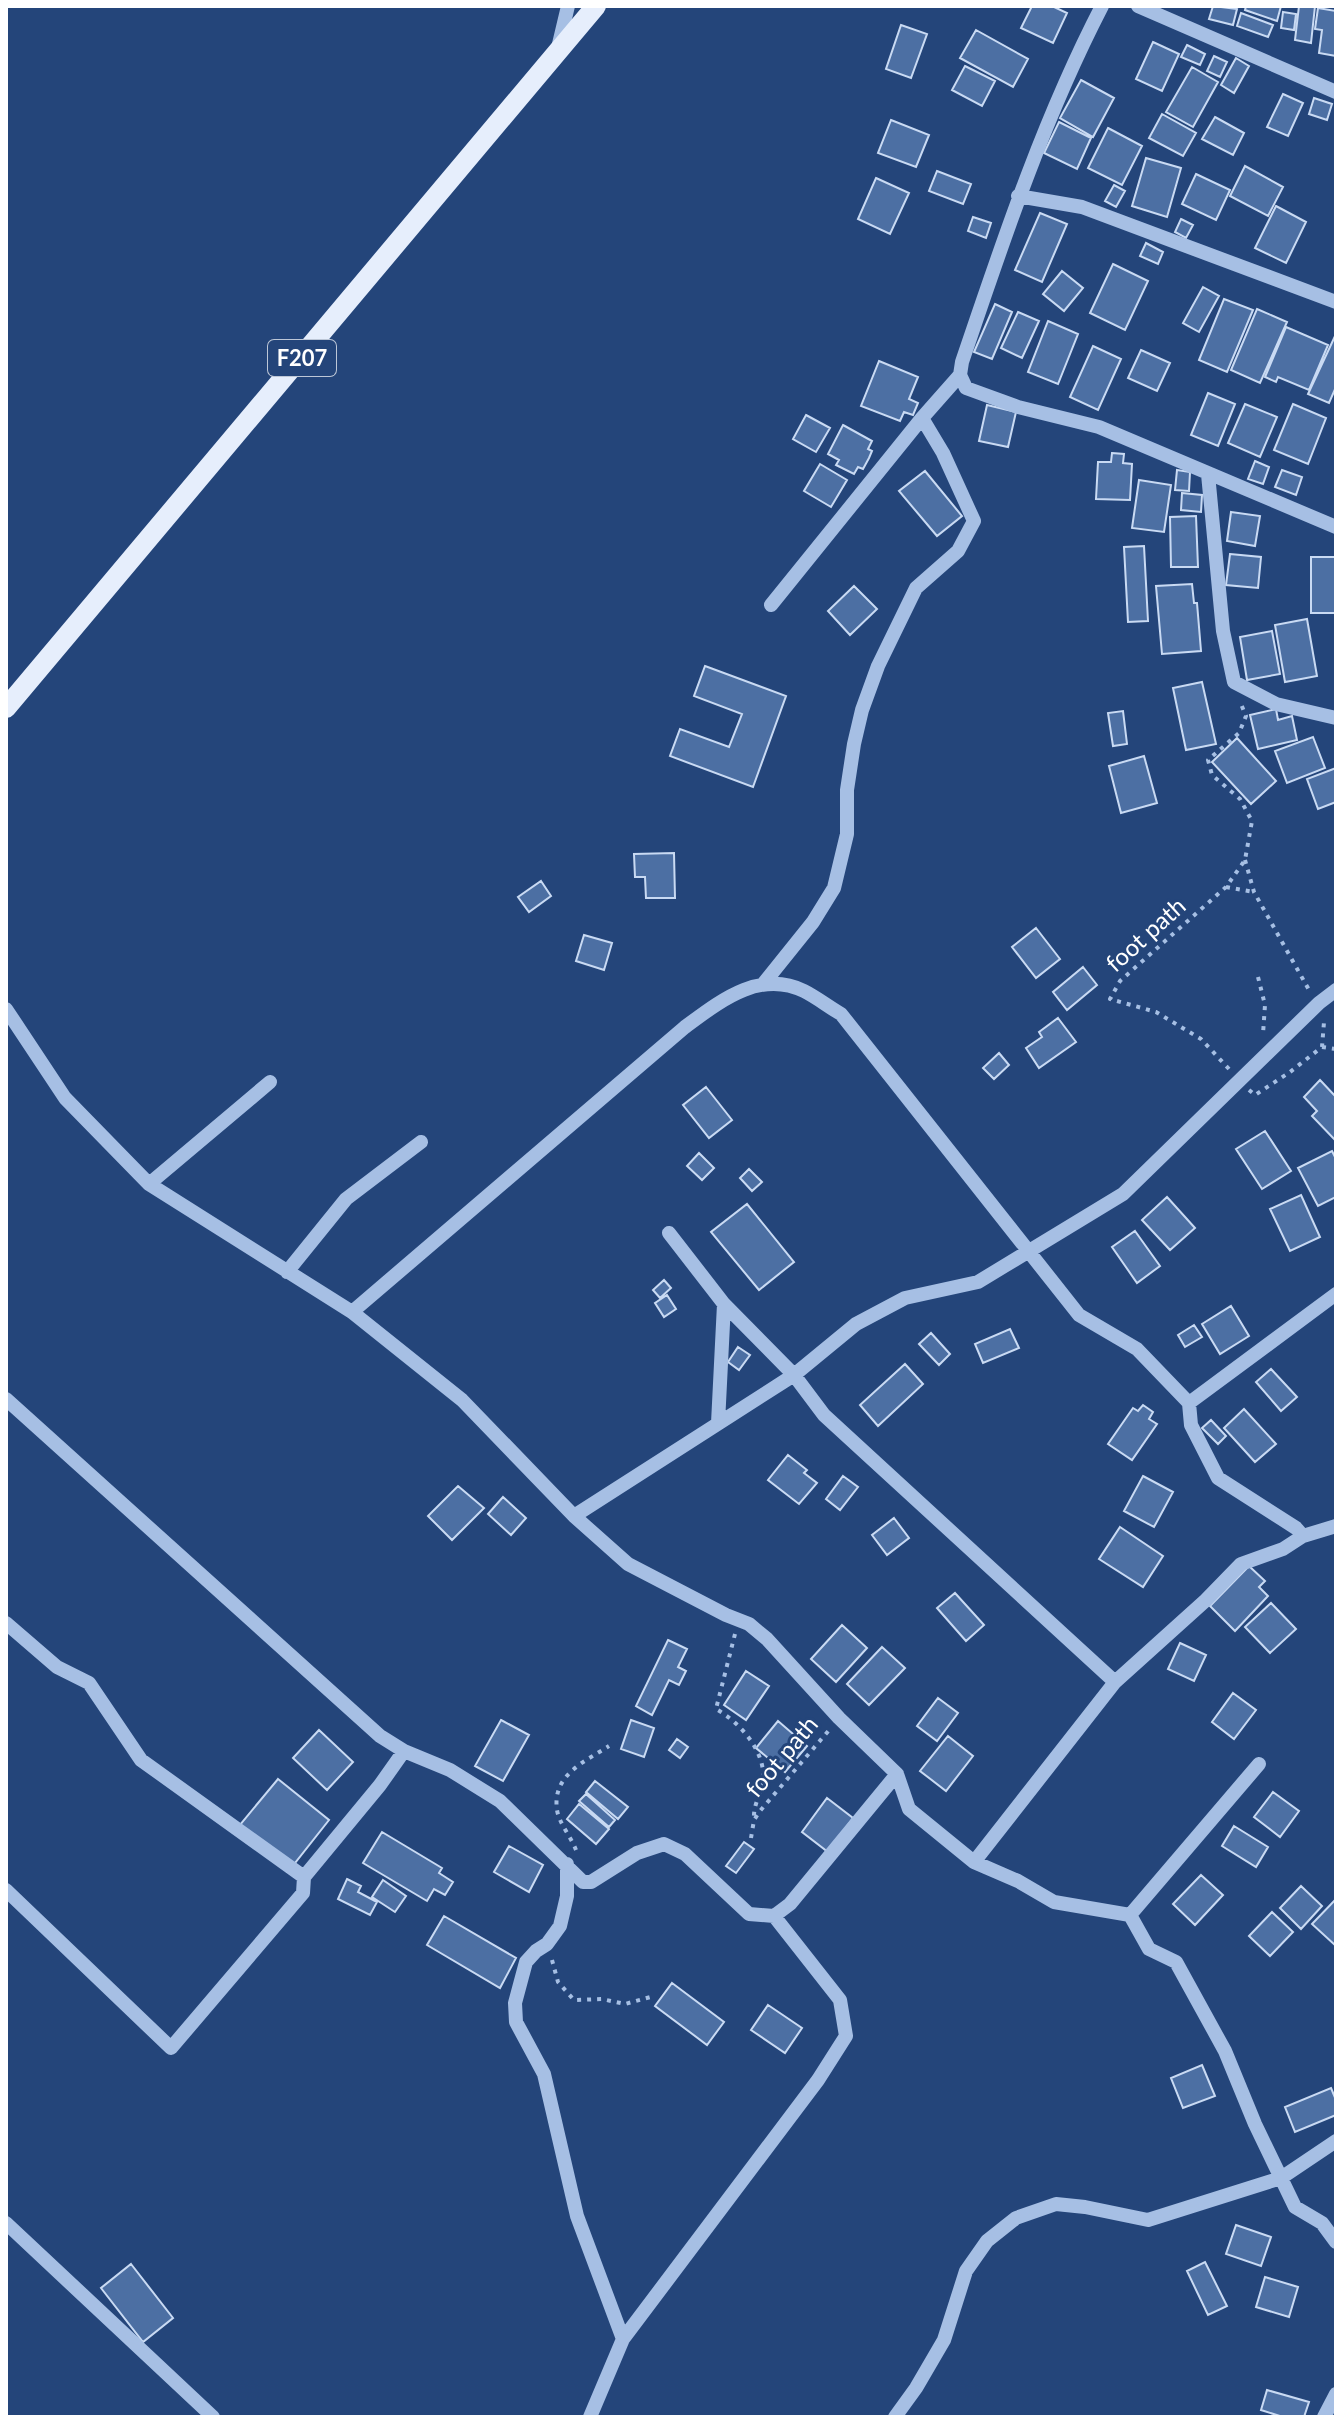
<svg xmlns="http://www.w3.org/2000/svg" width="1342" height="2423" viewBox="0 0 1342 2423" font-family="Lato,sans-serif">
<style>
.building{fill:#4c6fa3;stroke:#c9daf3;stroke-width:2}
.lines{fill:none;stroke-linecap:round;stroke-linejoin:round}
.path{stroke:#a6bfe4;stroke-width:4;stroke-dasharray:4 6;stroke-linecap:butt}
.minor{stroke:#a6bfe4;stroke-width:14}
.major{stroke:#e6eefc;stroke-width:20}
.labels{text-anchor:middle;stroke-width:6;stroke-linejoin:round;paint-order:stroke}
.shield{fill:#24457a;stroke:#bdc7d7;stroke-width:2}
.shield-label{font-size:22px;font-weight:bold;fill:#fff}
.street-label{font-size:24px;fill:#fff;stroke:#24457a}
</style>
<rect width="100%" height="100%" fill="#24457a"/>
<path class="building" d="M1032,6H1052L1067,13L1053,43L1021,28Z
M1213,6L1237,9L1233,25L1209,19Z
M1246,6H1281L1277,21L1245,10Z
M1299,6H1315L1311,43L1295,40Z
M1318,8L1336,11V56L1319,53L1322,30L1315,29Z
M1283,12L1296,14L1294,30L1281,28Z
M1241,13L1273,25L1268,37L1237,26Z
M901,25L927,34L911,78L886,69Z
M976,30L1028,59L1013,87L960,58Z
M1153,42L1179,54L1162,91L1136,79Z
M1187,45L1205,54L1200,65L1181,57Z
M1214,56L1227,62L1220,77L1207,71Z
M1236,58L1249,66L1234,93L1221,85Z
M965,66L995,81L982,106L952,90Z
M1192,67L1218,82L1193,127L1166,112Z
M1081,80L1114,98L1093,137L1060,118Z
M1283,94L1303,103L1288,136L1267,127Z
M1314,98L1332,104L1327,120L1309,114Z
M1162,114L1196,133L1183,156L1149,138Z
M1215,117L1244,133L1233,155L1202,139Z
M891,120L929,135L916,167L878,153Z
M1059,122L1091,138L1077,169L1044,153Z
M1108,128L1142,146L1122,185L1088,168Z
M1146,158L1181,168L1167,217L1132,206Z
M1245,166L1283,187L1268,216L1230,196Z
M937,171L971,184L963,204L929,191Z
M1196,174L1230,190L1216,220L1182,204Z
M876,178L909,193L890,234L858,219Z
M1114,185L1125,191L1116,207L1105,201Z
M1276,206L1306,222L1286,263L1255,248Z
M1040,213L1067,224L1042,282L1015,270Z
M973,217L991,223L986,238L968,231Z
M1181,219L1193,225L1186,238L1175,232Z
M1146,243L1163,252L1158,264L1140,256Z
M1113,264L1148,281L1125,330L1090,313Z
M1062,271L1083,288L1064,311L1043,294Z
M1203,287L1219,296L1199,332L1183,323Z
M1224,299L1253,310L1227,372L1199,360Z
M995,304L1012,312L992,359L974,352Z
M1257,309L1287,322L1260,383L1231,370Z
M1018,312L1039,321L1022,358L1001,348Z
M1048,321L1078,334L1058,384L1028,372Z
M1286,327L1328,345L1309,390L1278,377L1276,382L1265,377Z
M1336,334V387L1329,403L1308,394Z
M1093,346L1121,359L1098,410L1070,397Z
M1141,350L1170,363L1157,391L1128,378Z
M879,361L918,377L909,399L918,403L913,415L904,412L900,421L861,406Z
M1208,393L1235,404L1218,446L1191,435Z
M1245,404L1277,417L1260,457L1228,443Z
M1293,404L1326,418L1308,464L1274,450Z
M987,405L1016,412L1008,447L979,441Z
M806,415L830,428L816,452L793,439Z
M843,425L872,441L868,449L872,451L869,458L863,469L858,467L854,474L836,465L839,460L828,454Z
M1112,453L1124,454L1123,463L1132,464L1130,500L1096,499L1098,462H1111Z
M1255,461L1269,467L1263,484L1248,479Z
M820,464L847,480L831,507L804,491Z
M1177,470L1190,472L1189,491L1175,490Z
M1282,470L1302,477L1296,495L1275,487Z
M925,471L962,516L937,536L899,491Z
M1139,480L1171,485L1164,532L1132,528Z
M1182,493L1202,495L1201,512L1181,510Z
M1231,512L1260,516L1255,546L1227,541Z
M1196,516L1198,567H1171L1170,517Z
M1144,546L1148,621L1128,622L1124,547Z
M1230,554L1261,557L1258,588L1226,585Z
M1311,557H1336V613H1311Z
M1192,584L1194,603H1197L1201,651L1162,654L1156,586Z
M854,586L877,609L850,635L828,611Z
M1307,619L1317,676L1285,682L1275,625Z
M1272,631L1280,674L1247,680L1240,637Z
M705,666L786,696L753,787L670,756L680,729L729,747L742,714L694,696Z
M1202,682L1216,744L1186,750L1173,688Z
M1276,709L1278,720L1292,716L1297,740L1258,749L1250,715Z
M1123,711L1127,744L1113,746L1108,713Z
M1313,737L1325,768L1287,783L1275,751Z
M1237,738L1276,781L1251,804L1212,762Z
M1144,756L1157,803L1121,813L1109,766Z
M1336,768V802L1318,809L1307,779Z
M674,853L675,898H646L645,877H635L634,854Z
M541,881L551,896L529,912L518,897Z
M1036,928L1060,959L1036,978L1012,947Z
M584,935L612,943L604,970L576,961Z
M1083,967L1097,985L1067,1010L1053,992Z
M1058,1018L1076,1042L1039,1068L1026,1048L1042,1037L1039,1032Z
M999,1053L1009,1065L994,1079L983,1068Z
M1320,1080L1336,1097V1141L1312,1116L1317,1111L1304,1097Z
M706,1087L732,1120L709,1138L683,1105Z
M1265,1131L1291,1171L1262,1189L1236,1149Z
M1332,1151L1336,1159V1197L1318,1206L1298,1168Z
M699,1153L714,1168L702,1180L687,1166Z
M749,1169L762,1182L752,1191L740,1178Z
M1301,1195L1320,1237L1290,1251L1270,1209Z
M1167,1197L1195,1228L1170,1250L1142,1220Z
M747,1204L794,1262L759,1290L711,1232Z
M1135,1231L1160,1266L1137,1283L1112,1247Z
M664,1280L671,1288L660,1298L653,1290Z
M667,1295L676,1309L664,1317L655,1303Z
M1231,1306L1249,1336L1220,1354L1202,1324Z
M1194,1325L1202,1337L1185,1347L1178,1335Z
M1010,1329L1019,1348L983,1363L975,1344Z
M931,1333L950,1354L939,1365L919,1344Z
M738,1347L750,1355L739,1370L728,1362Z
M905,1364L923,1384L878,1426L860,1405Z
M1271,1369L1297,1397L1281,1411L1256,1382Z
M1143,1405L1153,1412L1149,1419L1157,1424L1132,1460L1108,1444L1133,1408L1138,1411Z
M1244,1409L1276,1444L1255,1462L1224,1428Z
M1211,1420L1226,1436L1218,1444L1202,1428Z
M788,1455L807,1470L804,1473L817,1483L799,1504L768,1480Z
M843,1476L858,1487L840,1510L826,1499Z
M1143,1476L1173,1492L1154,1527L1124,1511Z
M458,1486L484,1508L452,1540L428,1516Z
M503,1497L526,1518L511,1535L488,1514Z
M894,1518L909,1538L887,1555L872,1535Z
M1120,1527L1163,1556L1143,1587L1099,1559Z
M1249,1566L1265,1581L1259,1587L1268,1596L1235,1631L1210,1606Z
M955,1593L984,1625L966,1641L937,1608Z
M1271,1603L1296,1629L1270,1653L1245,1627Z
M842,1625L867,1648L836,1682L811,1659Z
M668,1640L687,1649L678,1667L686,1671L679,1685L669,1680L652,1715L636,1706Z
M1180,1643L1206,1655L1194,1681L1168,1669Z
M882,1647L905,1668L869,1705L847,1684Z
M746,1671L769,1686L746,1720L724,1705Z
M1233,1693L1256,1710L1234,1739L1212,1722Z
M938,1698L958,1713L937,1741L917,1726Z
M501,1720L529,1735L503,1781L475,1766Z
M631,1720L654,1728L644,1757L621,1749Z
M778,1721L807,1746L785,1772L756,1748Z
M319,1730L353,1762L327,1790L293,1758Z
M948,1736L973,1756L946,1791L920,1771Z
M677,1739L688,1747L680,1758L669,1750Z
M278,1779L329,1820L291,1868L239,1826Z
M595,1781L628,1807L618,1819L586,1792Z
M1273,1792L1299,1811L1280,1837L1254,1817Z
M586,1794L615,1820L609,1827L579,1801Z
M827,1798L853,1818L828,1852L802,1832Z
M579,1804L609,1829L596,1844L567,1819Z
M1234,1826L1268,1847L1256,1867L1222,1846Z
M382,1832L442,1868L439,1873L453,1882L445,1895L434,1889L427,1901L363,1863Z
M744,1842L754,1849L736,1873L726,1866Z
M509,1846L543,1865L529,1892L494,1872Z
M1201,1875L1223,1895L1195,1925L1173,1904Z
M347,1879L361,1886L358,1892L377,1902L370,1915L338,1899Z
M383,1880L406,1896L395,1912L372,1897Z
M1301,1886L1322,1906L1301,1929L1280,1908Z
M1336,1899V1946L1312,1924Z
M1272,1912L1293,1932L1270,1956L1249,1936Z
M444,1916L516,1958L500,1988L427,1945Z
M672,1983L724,2022L707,2045L655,2006Z
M768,2005L802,2028L785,2053L751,2030Z
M1202,2065L1215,2096L1183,2108L1171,2078Z
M1331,2088L1336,2100V2115L1295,2132L1285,2107Z
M1236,2225L1271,2237L1261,2266L1226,2254Z
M1205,2262L1227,2306L1208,2315L1187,2271Z
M131,2264L173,2318L143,2342L101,2288Z
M1265,2277L1298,2287L1289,2317L1256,2307Z
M1267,2390L1309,2402L1304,2417H1283L1261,2410Z"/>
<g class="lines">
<path class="path" d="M1245,860L1254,892L1309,990
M1226,887L1254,892
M1258,977L1265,1005L1263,1034
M1322,1047L1336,1049
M1229,1069L1201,1039L1156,1012L1110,999L1120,981L1226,887L1245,860L1252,821L1240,799L1212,775L1208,760L1239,733L1246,716L1241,704
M1249,1090L1255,1095L1290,1072L1322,1047L1324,1022
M735,1634L716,1709C741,1723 767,1753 763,1783C760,1796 753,1805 754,1820
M751,1838L754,1820L760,1811L830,1729
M576,1850C571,1837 559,1823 557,1810C552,1775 584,1762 609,1746
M552,1960L558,1982L574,2000L602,1999L625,2004L654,1996"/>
<path class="minor" d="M1102,6C1043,120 1003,241 962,362L960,375L966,388L1018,407L1099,427L1336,527
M1138,6L1336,92
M558,48L568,6
M1018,196L1082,207L1336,302
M1208,474L1223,631L1234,682L1276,704L1336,718
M771,605L922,418L960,375
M764,983L813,922L834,888L847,834V790L854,744L862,710L878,666L916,588L958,551L974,521L943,453L922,418
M6,1009L65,1098L149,1184L352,1312L462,1400L574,1516L628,1564L726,1615L749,1624L767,1639L839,1718L897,1774L909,1809L974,1862L1018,1881L1054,1902L1130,1915L1149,1949L1176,1962L1225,2051L1255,2124L1295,2207L1322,2223L1336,2242
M149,1184L270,1082
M669,1233L724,1304L794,1375L824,1415L1115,1682
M287,1272L346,1199L421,1142
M352,1312L685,1027C719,1002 759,969 804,991C816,997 829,1007 841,1014L1079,1315L1137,1349L1189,1403L1191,1425L1218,1478L1296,1528L1303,1536
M6,1399L380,1736L404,1751L450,1770L500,1801L583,1882H591L637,1853L664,1844L685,1854L749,1914L774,1916L790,1904L897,1774
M1189,1403L1336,1294
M718,1423L724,1304
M574,1516L794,1375L856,1324L905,1298L978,1282L1123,1194L1319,1003L1336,990
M6,1623L57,1667L89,1683L141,1760L304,1877
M974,1862L1115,1682L1206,1600L1241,1564L1283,1549L1303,1536L1336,1526
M567,1864V1896L560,1926L547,1944L536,1951L526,1962L515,2003L516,2022L544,2074L577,2216L623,2339L590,2417
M6,1890L171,2048L303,1893L304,1877L380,1785L404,1751
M1130,1915L1259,1764
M6,2223L213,2417
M623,2339L818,2080L846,2036L840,2000L774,1916
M895,2417L916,2388L944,2340L966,2271L987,2241L1016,2218L1056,2204L1085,2207L1148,2220L1281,2178L1336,2141
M1324,2417L1336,2394"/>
<path class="major" d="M6,708L596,6"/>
</g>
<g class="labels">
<rect class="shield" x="268" y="340" width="68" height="36" rx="6"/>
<g class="shield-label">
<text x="302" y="366">F207</text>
</g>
<g class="street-label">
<text transform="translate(1146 935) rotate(-42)" y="8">foot path</text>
<text transform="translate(782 1757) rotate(-50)" y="8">foot path</text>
</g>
</g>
<rect width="1342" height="2423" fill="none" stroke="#ffffff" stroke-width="16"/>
</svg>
